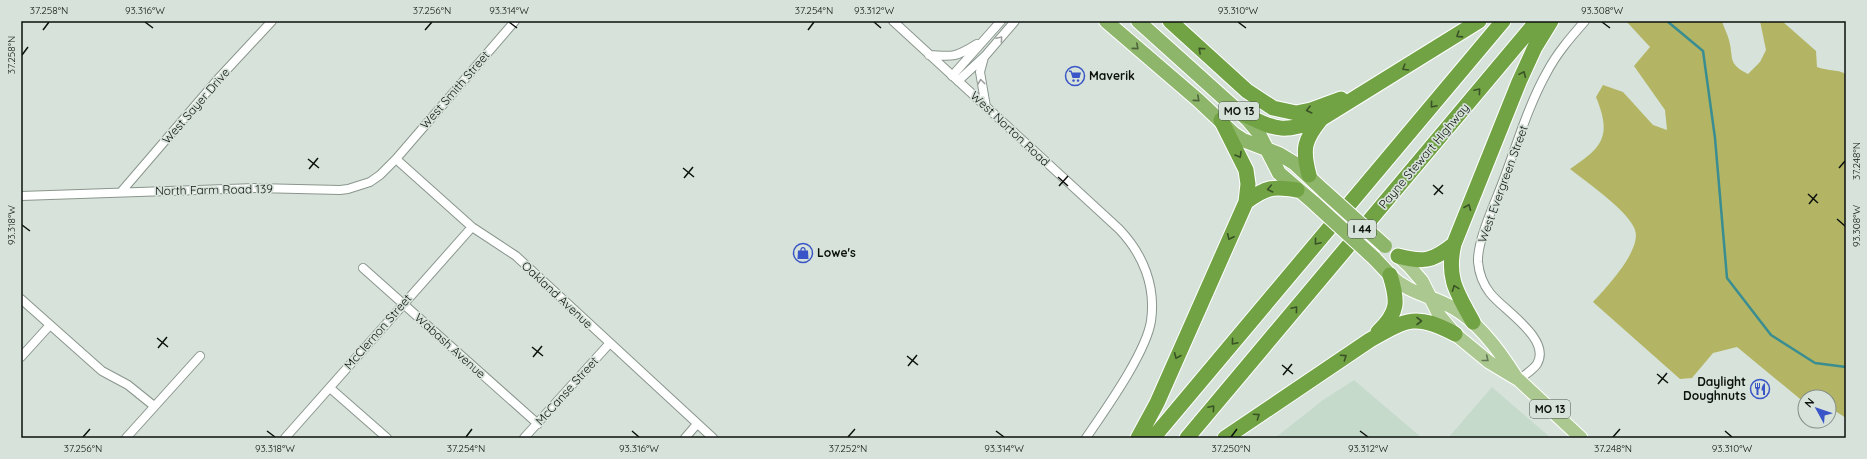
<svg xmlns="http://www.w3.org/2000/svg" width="1867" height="459" viewBox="0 0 1867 459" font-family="Quicksand,sans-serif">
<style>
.built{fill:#c6dacc}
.forest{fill:#b3b564}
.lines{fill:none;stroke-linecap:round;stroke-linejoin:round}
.stream{stroke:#3a8d91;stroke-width:2.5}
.minor-casing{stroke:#8a968d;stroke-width:10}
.primary-casing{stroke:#fff;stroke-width:15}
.trunk-casing{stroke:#fff;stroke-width:16}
.motorway-casing{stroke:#fff;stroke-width:17}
.minor{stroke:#fff;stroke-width:8}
.primary{stroke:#aac88f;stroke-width:13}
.trunk{stroke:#8eb66a;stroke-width:14}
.motorway{stroke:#71a344;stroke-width:15}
.trunk-bridge-casing{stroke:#fff;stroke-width:16;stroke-linecap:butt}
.trunk-bridge{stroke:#8eb66a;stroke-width:14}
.oneway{stroke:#3a5326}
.oneway2{stroke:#9ea09f}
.oneway3{stroke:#4e643c}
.oneway4{stroke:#637655}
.ticks{fill:none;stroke:#0d110e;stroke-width:1.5}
.labels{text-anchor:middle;stroke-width:3.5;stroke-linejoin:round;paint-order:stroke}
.shield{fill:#d7e3da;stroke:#4a504b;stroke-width:1}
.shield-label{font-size:11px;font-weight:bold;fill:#0d110e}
.poi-label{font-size:12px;font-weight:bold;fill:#0d110e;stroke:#d7e3da;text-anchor:start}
.street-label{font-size:12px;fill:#0d110e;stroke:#d7e3da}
.neatline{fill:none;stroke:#0d110e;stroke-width:1.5}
.ticks-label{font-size:10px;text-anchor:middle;fill:#0d110e}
</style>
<rect width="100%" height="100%" fill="#d7e3da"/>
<path class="built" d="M1354,380L1422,438H1275L1323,400Z
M1492,387L1551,438H1448Z"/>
<path class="forest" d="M1626,21H1722C1724,28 1727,33 1729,40C1734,59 1727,63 1748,74L1760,62L1766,50L1760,21H1782L1816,51L1817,67C1827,71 1837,69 1846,74V418L1829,407V397H1805V403L1737,347L1713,353L1692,378L1680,379L1593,302C1606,288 1642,250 1635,230C1629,211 1586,182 1570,169C1603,147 1612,136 1596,97L1603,85L1623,92L1653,125L1667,130L1665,110L1634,66L1650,47Z"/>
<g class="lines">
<path class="stream" d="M1667,21L1703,51L1715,138L1727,278L1771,335L1815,363L1846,367"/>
<g class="minor-casing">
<path id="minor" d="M893,21L1119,229C1143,254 1156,286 1151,321C1146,353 1105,410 1086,438
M929,55C954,57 956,57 977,44
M984,57L980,72L986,107
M952,76L1001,21
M958,81L985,56L1015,21
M396,159L472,227L516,256L713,438
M121,192L218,79L272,21
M21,196L256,188L340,190L348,189L370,182L380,175L396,159L515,21
M363,268L538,424
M21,299L102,371L128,385L154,406
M21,357L50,325
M1519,380C1524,375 1533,370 1537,364C1552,339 1503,310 1490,293C1483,284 1479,273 1478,262C1477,239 1497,199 1505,176C1518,141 1529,104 1547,72C1557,53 1571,37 1585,21
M330,388L387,438
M126,438L200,356
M285,438L472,227
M524,438L609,344
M685,438L697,424"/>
</g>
<g class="primary-casing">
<path id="primary" d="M1398,256L1409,266L1422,281L1439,315L1455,334L1489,362L1519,380L1581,438
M1390,275C1410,295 1432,295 1455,309C1480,324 1501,353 1516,377"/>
</g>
<g class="trunk-casing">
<path id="trunk" d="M1106,21L1198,100L1234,134L1243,140L1279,154L1294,163L1324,191
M1138,21L1248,120L1258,132L1279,173L1314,203
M1374,258L1390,275"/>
</g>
<g class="motorway-casing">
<path id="motorway" d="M1170,21L1247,91L1273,108L1296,113L1311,110L1341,99
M1241,113C1277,130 1282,134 1321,119L1479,21
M1309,175C1302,149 1304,140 1321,119
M1246,202C1266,187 1273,186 1297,190
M1398,256C1424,263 1433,261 1454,244
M1473,322C1457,293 1446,278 1454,244L1519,82L1535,47L1551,21
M1378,332C1399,312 1398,301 1390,275
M1138,438L1157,403L1246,202L1248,184L1246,170L1221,120
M1153,438L1503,21
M1187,438L1537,21
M1225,438L1370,340C1407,319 1416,313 1455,334"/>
</g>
<use href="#minor" class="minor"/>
<use href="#primary" class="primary"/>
<use href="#trunk" class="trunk"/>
<use href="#motorway" class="motorway"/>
<g class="trunk-bridge-casing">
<path id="trunk-bridge" d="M1324,191L1385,246
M1314,203L1374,258"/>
</g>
<use href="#trunk-bridge" class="trunk-bridge"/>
</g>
<defs><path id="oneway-chevron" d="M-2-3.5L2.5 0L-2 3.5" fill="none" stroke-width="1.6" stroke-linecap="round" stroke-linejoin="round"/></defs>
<g class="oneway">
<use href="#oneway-chevron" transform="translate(1459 35) rotate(147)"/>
<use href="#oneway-chevron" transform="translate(1201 50) rotate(-138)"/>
<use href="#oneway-chevron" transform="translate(1405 68) rotate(149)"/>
<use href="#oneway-chevron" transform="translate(1523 74) rotate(-66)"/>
<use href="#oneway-chevron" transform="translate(1478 91) rotate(-50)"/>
<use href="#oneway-chevron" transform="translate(1433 105) rotate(130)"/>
<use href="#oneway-chevron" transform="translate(1309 110) rotate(166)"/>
<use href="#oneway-chevron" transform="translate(1239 155) rotate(60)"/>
<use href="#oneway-chevron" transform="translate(1270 189) rotate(168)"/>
<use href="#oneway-chevron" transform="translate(1468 207) rotate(-68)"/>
<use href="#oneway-chevron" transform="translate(1230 237) rotate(115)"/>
<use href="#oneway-chevron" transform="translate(1317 242) rotate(130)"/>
<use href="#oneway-chevron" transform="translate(1455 288) rotate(-111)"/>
<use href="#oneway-chevron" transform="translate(1295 309) rotate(-50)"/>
<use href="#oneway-chevron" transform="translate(1419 321)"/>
<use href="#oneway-chevron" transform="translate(1234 342) rotate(130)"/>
<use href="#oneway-chevron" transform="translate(1177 356) rotate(113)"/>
<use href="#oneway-chevron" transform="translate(1344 357) rotate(-34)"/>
<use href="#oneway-chevron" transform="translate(1212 408) rotate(-50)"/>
<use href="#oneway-chevron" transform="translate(1257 416) rotate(-34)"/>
</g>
<g class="oneway2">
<use href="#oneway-chevron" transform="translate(1000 39) rotate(-50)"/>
<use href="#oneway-chevron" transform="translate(981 82) rotate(-97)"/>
</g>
<g class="oneway3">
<use href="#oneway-chevron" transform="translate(1136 47) rotate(41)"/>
<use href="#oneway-chevron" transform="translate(1197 99) rotate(41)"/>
</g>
<use class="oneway4" href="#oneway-chevron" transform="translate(1486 359) rotate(39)"/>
<path class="ticks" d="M145,22L153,28M509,22L517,28M874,22L881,28M1238,22L1246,28M1602,22L1610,28M43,30L49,22M425,30L432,22M808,30L814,22M22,55L28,47M308,159L319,168M683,168L694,177M1839,168L1845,161M309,169L318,158M1058,177L1068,186M684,178L693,167M1433,185L1443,194M1059,186L1068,176M1808,194L1818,203M1434,195L1443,185M1809,204L1817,194M1837,219L1845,226M22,225L30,231M157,338L168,347M532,347L543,356M158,348L167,337M907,356L918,365M533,357L542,346M1282,365L1293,374M908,366L917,355M1657,374L1668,383M1283,375L1292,364M1658,384L1667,373M267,431L275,437M632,431L639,437M996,431L1004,437M1360,431L1368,437M1725,431L1732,437M83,437L90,429M466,437L472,429M848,437L855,429M1231,437L1237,429M1613,437L1620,429"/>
<defs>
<g id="supermarket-ring" transform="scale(1)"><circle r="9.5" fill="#d7e3da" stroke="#3a55c7" stroke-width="1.5"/><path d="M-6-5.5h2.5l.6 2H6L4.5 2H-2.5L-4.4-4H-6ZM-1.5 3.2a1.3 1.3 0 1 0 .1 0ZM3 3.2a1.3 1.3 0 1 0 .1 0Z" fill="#3a55c7"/></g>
<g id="shop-ring" transform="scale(1)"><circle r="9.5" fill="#d7e3da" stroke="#3a55c7" stroke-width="1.5"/><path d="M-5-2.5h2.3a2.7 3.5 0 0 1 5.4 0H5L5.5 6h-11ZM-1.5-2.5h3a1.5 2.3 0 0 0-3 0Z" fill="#3a55c7"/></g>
<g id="restaurant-ring" transform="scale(1)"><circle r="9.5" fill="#d7e3da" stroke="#3a55c7" stroke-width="1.5"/><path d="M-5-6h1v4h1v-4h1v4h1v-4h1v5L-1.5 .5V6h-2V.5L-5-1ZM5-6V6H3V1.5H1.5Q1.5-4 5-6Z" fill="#3a55c7"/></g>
</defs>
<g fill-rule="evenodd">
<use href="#supermarket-ring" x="1075" y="76"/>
<use href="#shop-ring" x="803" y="253"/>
<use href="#restaurant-ring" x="1760" y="389"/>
</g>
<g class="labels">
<g class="shield">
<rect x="1219" y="102" width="40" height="18" rx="3"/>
<rect x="1348" y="220" width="28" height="18" rx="3"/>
<rect x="1530" y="400" width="40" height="18" rx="3"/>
</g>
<g class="shield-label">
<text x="1239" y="115">MO 13</text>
<text x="1362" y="233">I 44</text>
<text x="1550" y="413">MO 13</text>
</g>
<g class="poi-label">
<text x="1089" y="80">Maverik</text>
<text x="817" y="257">Lowe's</text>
<text x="1746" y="386" text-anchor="end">Daylight<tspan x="1746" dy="14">Doughnuts</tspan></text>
</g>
<g class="street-label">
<text transform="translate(455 90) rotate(-49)" y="4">West Smith Street</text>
<text transform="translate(196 106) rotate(-49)" y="4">West Sayer Drive</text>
<text transform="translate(1010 129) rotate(43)" y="4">West Norton Road</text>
<text transform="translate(1424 156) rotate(-50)" y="4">Payne Stewart Highway</text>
<text transform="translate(1503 184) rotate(-70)" y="4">West Evergreen Street</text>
<text transform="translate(214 190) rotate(-1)" y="4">North Farm Road 139</text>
<text transform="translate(557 295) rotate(43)" y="4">Oakland Avenue</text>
<text transform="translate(378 332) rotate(-49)" y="4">McClernon Street</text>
<text transform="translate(450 346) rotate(42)" y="4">Wabash Avenue</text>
<text transform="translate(567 391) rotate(-48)" y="4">McCanse Street</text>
</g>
</g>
<rect width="1867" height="459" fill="none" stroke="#d7e3da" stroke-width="44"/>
<g transform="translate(1817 409) rotate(310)"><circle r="19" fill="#d7e3da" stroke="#868f88"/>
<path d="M0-3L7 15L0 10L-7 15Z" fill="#3a55c7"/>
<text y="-6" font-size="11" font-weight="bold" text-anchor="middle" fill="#0d110e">N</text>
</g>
<rect x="22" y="22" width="1823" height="415" class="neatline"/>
<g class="ticks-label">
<text x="49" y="14">37.258°N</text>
<text x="145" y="14">93.316°W</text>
<text x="432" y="14">37.256°N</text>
<text x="509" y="14">93.314°W</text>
<text x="814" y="14">37.254°N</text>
<text x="874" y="14">93.312°W</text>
<text x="1238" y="14">93.310°W</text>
<text x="1602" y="14">93.308°W</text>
<text transform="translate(11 55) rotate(-90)" y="4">37.258°N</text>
<text transform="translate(1856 161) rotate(-90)" y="4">37.248°N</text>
<text transform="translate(11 225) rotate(-90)" y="4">93.318°W</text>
<text transform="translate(1856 226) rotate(-90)" y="4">93.308°W</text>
<text x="83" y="452">37.256°N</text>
<text x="275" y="452">93.318°W</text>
<text x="466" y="452">37.254°N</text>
<text x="639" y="452">93.316°W</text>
<text x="848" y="452">37.252°N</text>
<text x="1004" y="452">93.314°W</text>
<text x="1231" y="452">37.250°N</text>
<text x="1368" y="452">93.312°W</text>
<text x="1613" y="452">37.248°N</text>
<text x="1732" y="452">93.310°W</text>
</g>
</svg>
